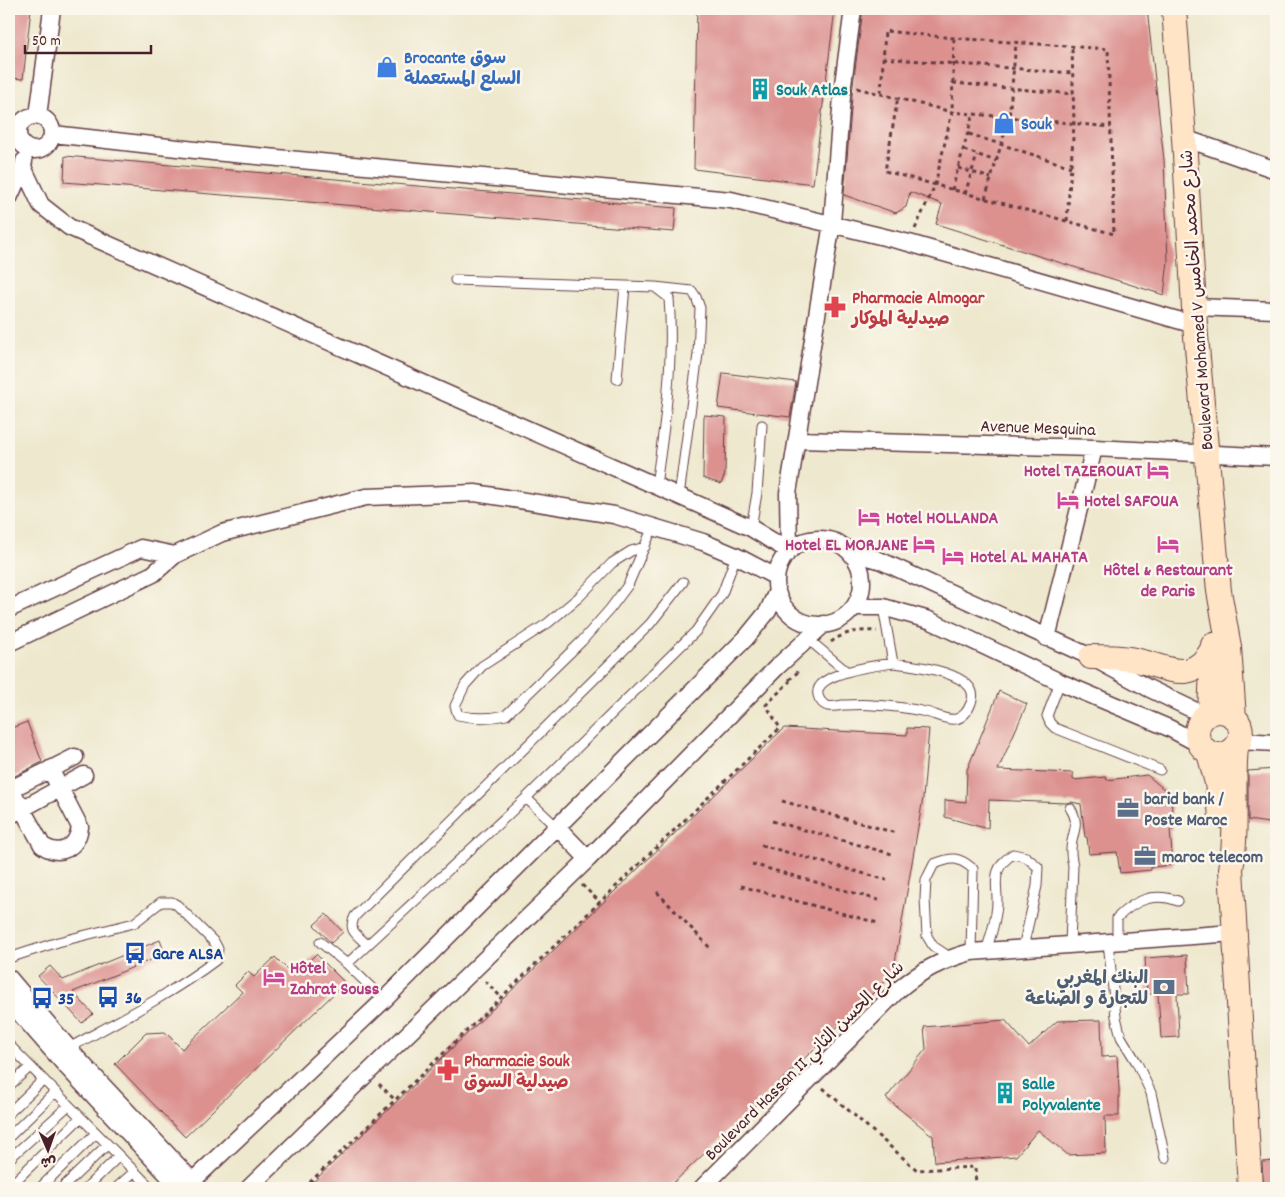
<svg xmlns="http://www.w3.org/2000/svg" width="1285" height="1197" viewBox="0 0 1285 1197" font-family="Dekko,'Playpen Sans Arabic',sans-serif">
<style>
.building{fill:#dc918f}
.lines{fill:none;stroke-linecap:round;stroke-linejoin:round}
.lane-casing{stroke:#633d43;stroke-width:11}
.street-casing{stroke:#633d43;stroke-width:19}
.secondary-casing{stroke:#633d43;stroke-width:26}
.path{stroke:#633d43;stroke-width:3;stroke-dasharray:4 4;stroke-linecap:butt}
.lane{stroke:#fff;stroke-width:9}
.street{stroke:#fff;stroke-width:16}
.secondary{stroke:#ffe4c6;stroke-width:24}
.labels{text-anchor:middle;stroke-width:5;stroke-linejoin:round;paint-order:stroke}
.shop-label{font-size:18px;font-weight:bold;fill:#366cbe;stroke:#fbf7ec;text-anchor:start}
.culture-label{font-size:18px;font-weight:bold;fill:#0d838f;stroke:#fbf7ec;text-anchor:start}
.health-label{font-size:18px;font-weight:bold;fill:#be3a42;stroke:#fbf7ec;text-anchor:start}
.street-label{font-size:18px;fill:#4a1f2b;stroke:#fbf7ec}
.hotel-label{font-size:18px;font-weight:bold;fill:#b23c85;stroke:#fbf7ec;text-anchor:start}
.service-label{font-size:18px;font-weight:bold;fill:#4e5e75;stroke:#fbf7ec;text-anchor:start}
.transit-label{font-size:18px;font-weight:bold;fill:#164399;stroke:#fbf7ec;text-anchor:start}
</style>
<rect width="100%" height="100%" fill="#fbf7ec"/>
<filter id="ink" filterUnits="userSpaceOnUse"><feTurbulence type="fractalNoise" baseFrequency=".02" numOctaves="2"/><feDisplacementMap in="SourceGraphic" scale="10" xChannelSelector="R" yChannelSelector="G"/><feConvolveMatrix kernelMatrix="1 2 1 2 8 2 1 2 1" color-interpolation-filters="sRGB"/></filter>
<filter id="wash" filterUnits="userSpaceOnUse"><feTurbulence type="fractalNoise" baseFrequency=".0096" numOctaves="4" result="noise"/><feDisplacementMap in="SourceGraphic" scale="20" xChannelSelector="R" yChannelSelector="G"/><feGaussianBlur stdDeviation="1.12" result="paint"/><feColorMatrix in="noise" values="0 0 0 0 0 0 0 0 0 0 0 0 0 0 0 0 0 1.4 0 .05"/><feComposite in="paint" operator="in"/></filter>
<g filter="url(#wash)">
<rect width="100%" height="100%" fill="#eee8ce"/>
<g id="blocks">
<path class="building" d="M9,9H31L23,79L9,78Z
M697,9H835L813,184L694,169Z
M863,9H1147L1164,160L1168,261L1164,295L936,224L942,204L910,192L906,207L896,213L844,195L853,85Z
M65,156L676,208L674,232L64,182Z
M723,373L796,382L790,417L718,408Z
M704,415L726,417L725,474L721,484L703,478Z
M999,691L1027,704L998,770L1073,773V780L1106,777L1107,780L1147,775L1171,795L1173,830H1170L1173,865L1151,867V870L1120,873L1117,852L1089,854L1087,837H1085L1081,804L1071,802L1066,803L989,800L988,829L945,817V800L966,802L967,770Z
M27,722L42,762L13,777L9,766V729Z
M784,728L907,735V728L929,729L923,798L893,974L668,1188H307Z
M1276,769V824L1248,820V771Z
M326,914L343,932L331,943L314,925Z
M160,940L165,954L73,992L93,1014L82,1023L38,976L50,966L63,980Z
M316,954L345,983L185,1137L115,1064L146,1033L165,1032L182,1049L242,992L235,985L248,972L254,977L275,957L294,976Z
M1187,955L1189,994H1177L1179,1037L1161,1038L1158,994H1147L1145,958Z
M1005,1020L1029,1047L1057,1021L1101,1020L1102,1057L1117,1056L1119,1088V1116H1105L1106,1153L1068,1155L1038,1130L1016,1156L935,1162L933,1136L886,1098L926,1049L924,1027Z
M1276,1161V1188H1264L1262,1162Z"/>
</g>
</g>
<g filter="url(#ink)">
<use href="#blocks" fill-opacity="0" stroke="#633d43" stroke-width="1"/>
<g class="lines">
<g class="lane-casing">
<path id="lane" d="M455,280L655,287L692,291L696,297L700,308L698,354L679,496
M617,379L625,286
M656,485C665,423 674,361 669,298L656,288
M751,528L757,493L762,425
M645,547L631,551L612,563L579,597L548,623L482,666L465,685L455,706L458,715C475,719 489,719 506,715L582,641L610,609L628,585L653,527
M883,607L893,663
M808,639L847,672
M893,663C912,665 984,673 971,703C968,711 964,717 956,719C947,721 935,714 926,712C909,708 891,706 873,705C863,704 853,705 843,705C838,706 832,707 828,706C823,705 819,700 818,695C813,673 878,665 893,663Z
M1060,682L1047,716L1050,723L1055,728L1160,770
M526,798L557,827
M1070,808C1082,825 1070,835 1071,852C1071,856 1072,861 1073,865L1070,945
M1117,941V918C1135,900 1153,892 1178,901
M320,942L347,964L384,1000
M1108,942L1116,1017L1121,1037L1137,1063L1151,1093L1165,1158
M367,945C357,934 347,931 355,916L650,624L683,582
M986,951C990,939 994,926 996,913C1001,888 986,872 1013,854L1026,857L1038,867L1037,886L1023,948
M9,958L58,942L134,923L161,902H172L177,905L215,943L218,949L216,960C171,994 118,1021 69,1048
M951,958L933,946L927,936L925,899L926,880L934,864C952,857 958,856 973,869L971,952
M347,964L526,798L696,631L722,594L736,556
M9,1045L151,1188
M9,1086L30,1067
M9,1113L43,1080
M9,1137L55,1092
M9,1159L68,1106
M9,1187L80,1118
M40,1188L95,1134
M62,1188L107,1145
M86,1188L119,1156
M116,1188L134,1172"/>
</g>
<g class="street-casing">
<path id="street" d="M18 133a17 17 0 1 1 34 0a17 17 0 1 1-34 0Z
M38,116L52,9
M53,134L213,152L731,200L909,243L1195,325
M1184,138L1276,170
M23,167L41,205L69,227L679,496L751,528L789,551
M9,198L23,167L24,161
M1194,307L1276,310
M798,440L1094,448L1276,457
M776 582a43 43 0 1 1 86 0a43 43 0 1 1-86 0Z
M789,551L788,493L832,223L843,84L853,9
M851,552L879,560L1091,657L1148,688L1206,716
M855,607H883L929,620L1060,682L1169,728L1201,745
M9,609L141,548L175,555
M1047,638L1094,448
M9,643L153,574L175,555L222,533L366,497L475,493L614,515L703,542L736,556L776,577
M1239,741L1276,743
M11,789L42,845C60,858 77,848 80,827L50,769
M9,790L75,757
M9,816L84,775
M557,827L588,859
M9,978L77,1058L199,1188
M9,1001L66,1066L180,1188
M185,1188L384,1000L746,638L768,611L777,591
M249,1188L588,859L777,667L824,624
M702,1188L897,991C920,971 942,960 971,952L1234,933"/>
</g>
<g class="secondary-casing">
<path id="secondary" d="M1174,9L1184,138L1195,325L1219,591L1229,647L1234,718
M1091,657C1104,657 1117,657 1130,659C1164,664 1191,689 1213,648
M1197 733a22 22 0 1 1 44 0a22 22 0 1 1-44 0Z
M1210,713L1213,645
M1236,747C1232,788 1238,829 1231,869L1250,1188
M1209,753L1217,783L1221,816"/>
</g>
<path class="path" d="M883,58L1072,73
M953,83L1073,94
M857,88L952,112L1111,127
M881,93L885,31L954,38L1108,49L1114,234L885,171L898,97
M969,134L1071,167
M964,150L996,161
M958,168L991,178
M952,190L973,114
M965,194L977,155
M985,199L1009,118L1016,43
M1067,221L1074,124L1072,47
M915,229L935,185L952,112L954,38
M831,642C846,631 859,630 877,631
M789,680L799,671
M782,801L896,833
M772,821L892,854
M761,845L887,880
M752,864L882,901
M582,885L600,902
M741,886L878,923
M657,892L711,949
M485,981L501,997
M379,1084L395,1100
M823,1088L917,1170L975,1167L976,1188
M304,1188L780,728L766,705L790,681"/>
<use href="#lane" class="lane"/>
<use href="#street" class="street"/>
<use href="#secondary" class="secondary"/>
</g>
</g>
<defs>
<g id="shop-bare" transform="scale(1.725)"><path d="M-5-2.5h2.3a2.7 3.5 0 0 1 5.4 0H5L5.5 6h-11ZM-1.5-2.5h3a1.5 2.3 0 0 0-3 0Z" fill="#3f7fe0" stroke="#fbf7ec" stroke-width="2.5" paint-order="stroke"/></g>
<g id="building-bare" transform="scale(1.725)"><path d="M-4-6H4V6H1V3H-1V6H-4ZM-2.5-4.3h1.7v1.8h-1.7ZM.8-4.3h1.7v1.8H.8ZM-2.5-1h1.7V.8h-1.7ZM.8-1h1.7V.8H.8Z" fill="#0f9aa8" stroke="#fbf7ec" stroke-width="2.5" paint-order="stroke"/></g>
<g id="pharmacy-bare" transform="scale(1.725)"><path d="M-2-6h4v4h4v4h-4v4h-4v-4h-4v-4h4Z" fill="#e0444e" stroke="#fbf7ec" stroke-width="2.5" paint-order="stroke"/></g>
<g id="hotel-bare" transform="scale(1.725)"><path d="M-6-4.5h1.5V1H6V5H4.5V3h-9V5H-6ZM-4 0a1.8 1.8 0 1 1 3.6 0ZM.5 0V-2.5h3Q6-2.5 6 0Z" fill="#d1479c" stroke="#fbf7ec" stroke-width="2.5" paint-order="stroke"/></g>
<g id="office-bare" transform="scale(1.725)"><path d="M-6-3h4V-5.5h4V-3h4V5H-6ZM-1-4.5V-3h2v-1.5ZM-6 0V1H6V0Z" fill="#5c6f8a" stroke="#fbf7ec" stroke-width="2.5" paint-order="stroke"/></g>
<g id="bus-bare" transform="scale(1.725)"><path d="M-5-6H5V4H4V6H2V4H-2V6H-4V4H-5ZM-3.5-4V0h7V-4ZM-3.5 1.2v1.5H-2V1.2ZM2 1.2v1.5H3.5V1.2Z" fill="#1a4fb4" stroke="#fbf7ec" stroke-width="2.5" paint-order="stroke"/></g>
<g id="bank-bare" transform="scale(1.725)"><path d="M-6-4H6V4H-6ZM0-2.3a2.3 2.3 0 1 0 0 4.6a2.3 2.3 0 1 0 0-4.6Z" fill="#5c6f8a" stroke="#fbf7ec" stroke-width="2.5" paint-order="stroke"/></g>
</defs>
<g fill-rule="evenodd">
<use href="#shop-bare" x="387" y="67"/>
<use href="#building-bare" x="760" y="89"/>
<use href="#shop-bare" x="1004" y="123"/>
<use href="#pharmacy-bare" x="835" y="307"/>
<use href="#hotel-bare" x="1158" y="470"/>
<use href="#hotel-bare" x="1068" y="500"/>
<use href="#hotel-bare" x="869" y="517"/>
<use href="#hotel-bare" x="924" y="544"/>
<use href="#hotel-bare" x="1168" y="544"/>
<use href="#hotel-bare" x="953" y="556"/>
<use href="#office-bare" x="1128" y="808"/>
<use href="#office-bare" x="1145" y="856"/>
<use href="#bus-bare" x="135" y="953"/>
<use href="#hotel-bare" x="274" y="977"/>
<use href="#bank-bare" x="1164" y="987"/>
<use href="#bus-bare" x="108" y="997"/>
<use href="#bus-bare" x="42" y="998"/>
<use href="#pharmacy-bare" x="448" y="1070"/>
<use href="#building-bare" x="1005" y="1093"/>
</g>
<g class="labels">
<g class="shop-label">
<text x="404" y="63">Brocante سوق<tspan x="404" dy="21">السلع المستعملة</tspan></text>
<text x="1021" y="129">Souk</text>
</g>
<g class="culture-label">
<text x="776" y="95">Souk Atlas</text>
<text x="1022" y="1089">Salle<tspan x="1022" dy="21">Polyvalente</tspan></text>
</g>
<g class="health-label">
<text x="852" y="303">Pharmacie Almogar<tspan x="852" dy="21">صيدلية الموكار</tspan></text>
<text x="464" y="1066">Pharmacie Souk<tspan x="464" dy="21">صيدلية السوق</tspan></text>
</g>
<g class="street-label">
<text transform="translate(1196 300) rotate(-94)" y="6">Boulevard Mohamed V شارع محمد الخامس</text>
<text transform="translate(1038 427) rotate(2)" y="6">Avenue Mesquina</text>
<text transform="translate(804 1060) rotate(-45)" y="6">Boulevard Hassan II شارع الحسن الثاني</text>
</g>
<g class="hotel-label">
<text x="1142" y="476" text-anchor="end">Hotel TAZEROUAT</text>
<text x="1084" y="506">Hotel SAFOUA</text>
<text x="886" y="523">Hotel HOLLANDA</text>
<text x="908" y="550" text-anchor="end">Hotel EL MORJANE</text>
<text x="970" y="562">Hotel AL MAHATA</text>
<text x="1168" y="575" text-anchor="middle">Hôtel &amp; Restaurant<tspan x="1168" dy="21">de Paris</tspan></text>
<text x="290" y="973">Hôtel<tspan x="290" dy="21">Zahrat Souss</tspan></text>
</g>
<g class="service-label">
<text x="1144" y="804">barid bank /<tspan x="1144" dy="21">Poste Maroc</tspan></text>
<text x="1162" y="862">maroc telecom</text>
<text x="1148" y="983" text-anchor="end">البنك المغربي<tspan x="1148" dy="21">للتجارة و الصناعة</tspan></text>
</g>
<g class="transit-label">
<text x="152" y="959">Gare ALSA</text>
<text x="125" y="1003">36</text>
<text x="58" y="1004">35</text>
</g>
</g>
<rect width="1285" height="1197" fill="none" stroke="#fbf7ec" stroke-width="30"/>
<g transform="translate(48 1150) rotate(178)" stroke="#fbf7ec" stroke-width="4" paint-order="stroke">
<path d="M0-4L9 19L0 12L-9 19Z" fill="#4a1f2b"/>
<text y="-8" font-size="14" font-weight="bold" text-anchor="middle" fill="#4a1f2b">ش</text>
</g>
<path d="M25 45v8h126v-8" fill="none" stroke="#4a1f2b" stroke-width="2.5"/>
<text x="32" y="45" font-size="15" fill="#4a1f2b" stroke="#fbf7ec" stroke-width="4" paint-order="stroke">50 m</text>
</svg>
